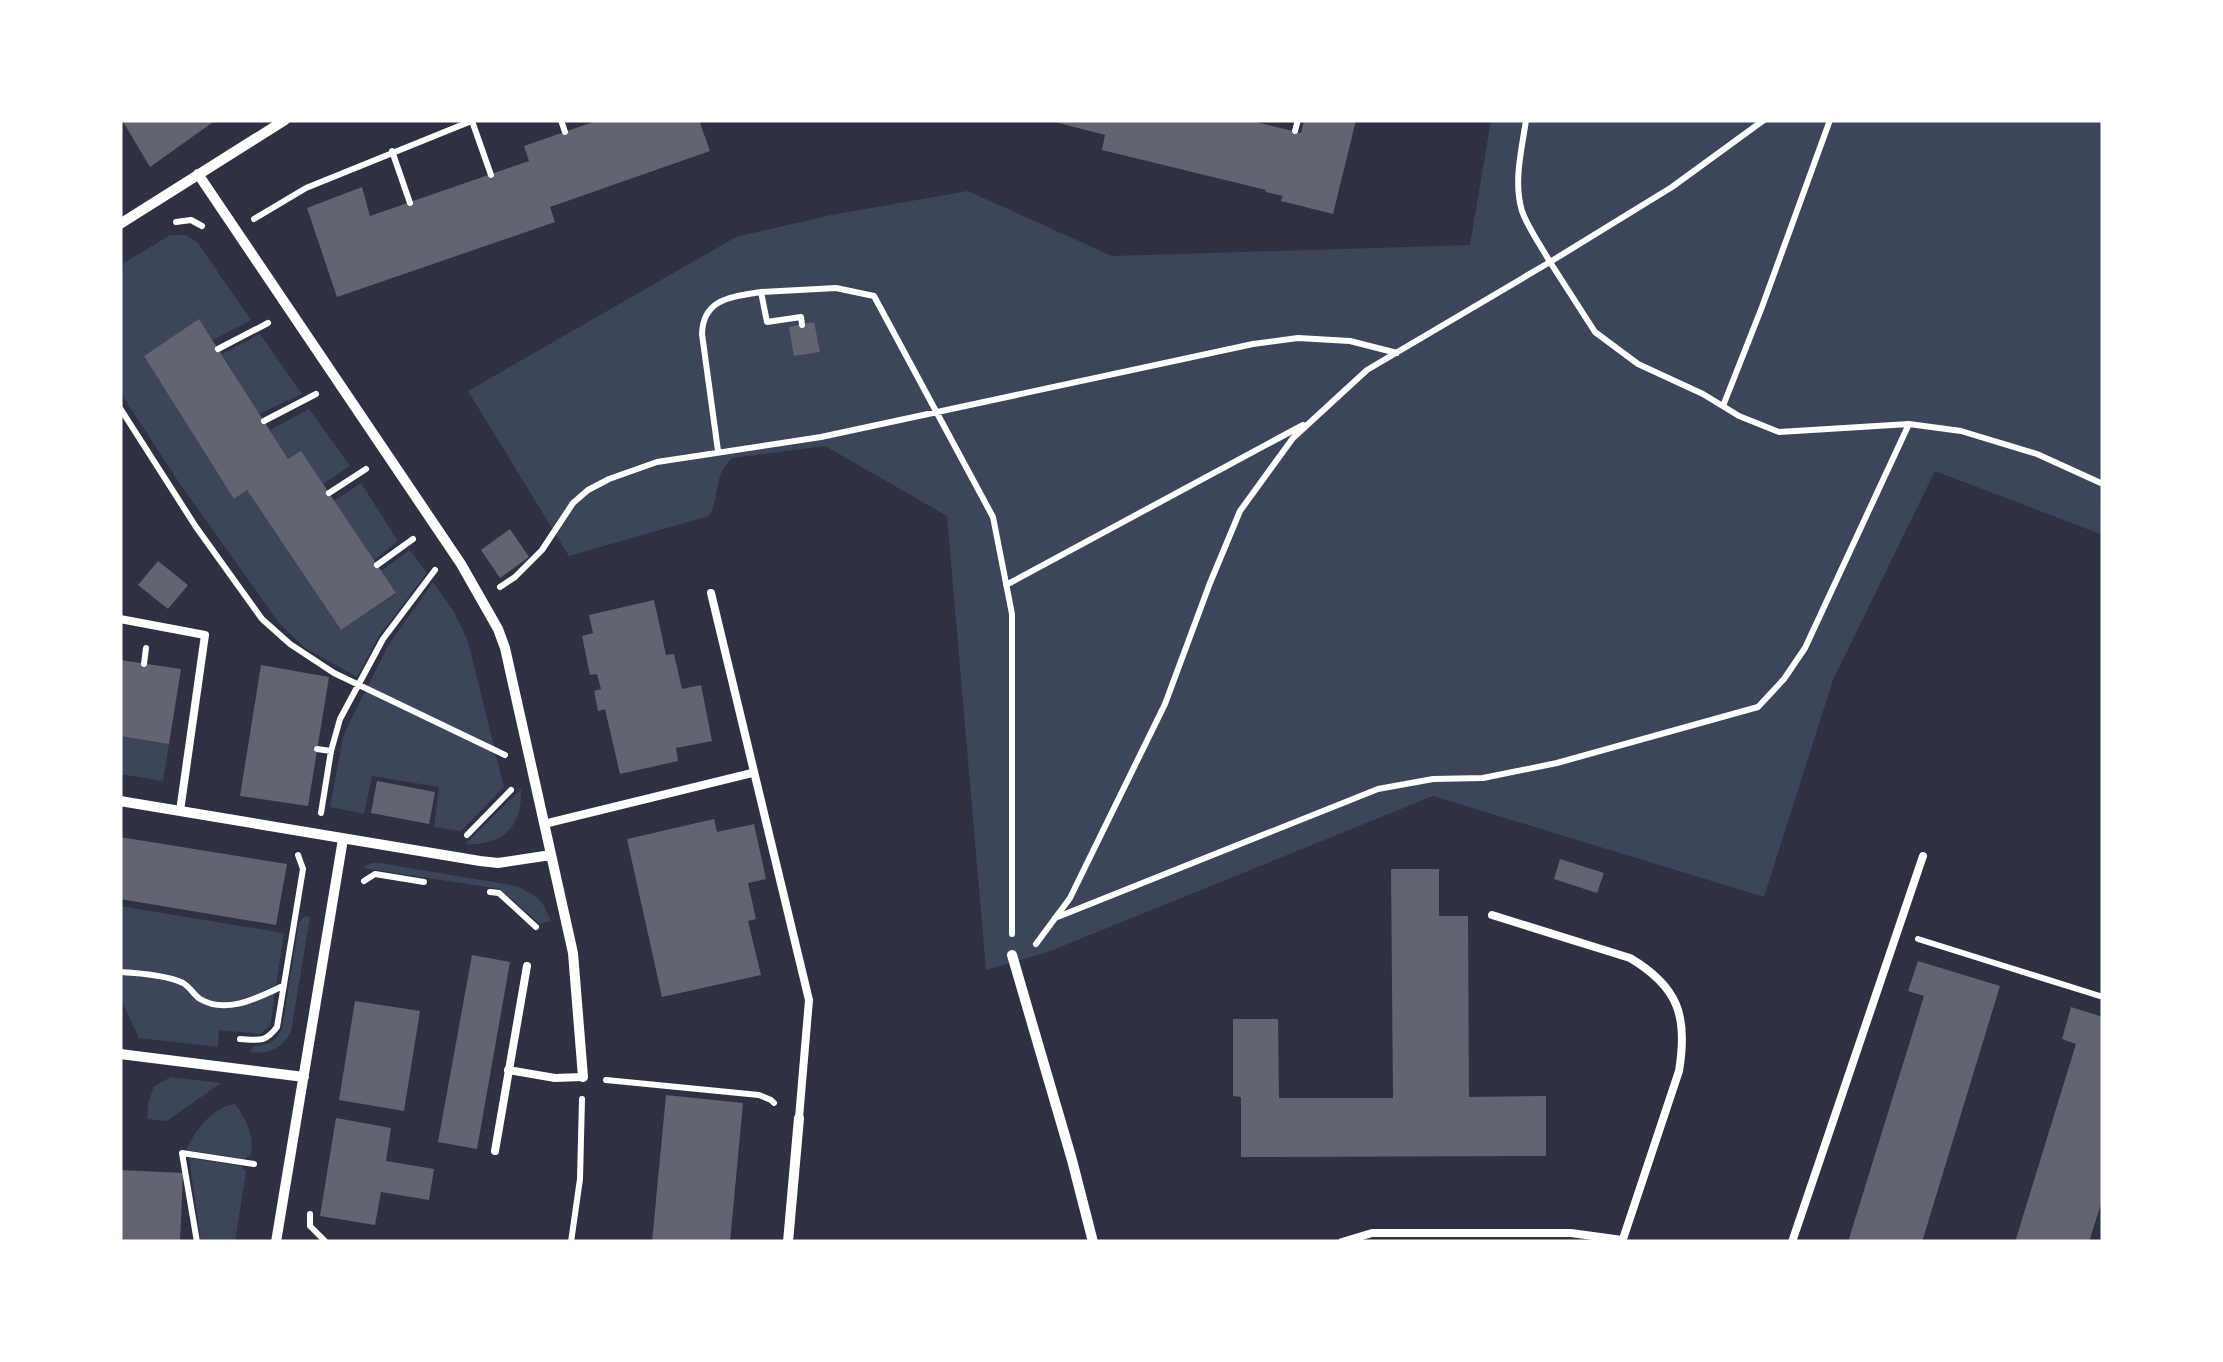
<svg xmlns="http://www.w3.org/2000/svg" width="2223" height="1362" viewBox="0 0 2223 1362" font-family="Raleway,sans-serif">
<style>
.green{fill:#3c4559}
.building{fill:#626471}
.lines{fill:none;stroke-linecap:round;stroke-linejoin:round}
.path{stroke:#fff;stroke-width:6}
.service{stroke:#fff;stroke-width:8}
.minor{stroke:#fff;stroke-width:10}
</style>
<rect width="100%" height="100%" fill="#2d3142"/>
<path class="green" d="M1491,120H2103V535L1935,471L1833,680L1764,897L1433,796L1048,952L986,970L947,516L825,446L733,458C712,474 721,497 709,516L569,556L468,391L736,237L831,215L968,191L1112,256L1470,245Z
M170,235H186L197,242L251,320L213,340L199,320L144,356L234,498L247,490L341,630L396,594L381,571L410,550L427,573L379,636L357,677L305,648L279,623L178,481L120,392V274L124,263Z
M260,334L302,394L259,414L222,354Z
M309,409L350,466L323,484L301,452L288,459L270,430Z
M361,483L398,541L374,560L334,501Z
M433,582L454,612L468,641L504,787L461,831L434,827L439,787L372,776L364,814L330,807L343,737L350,721L388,646Z
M120,736L169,744L163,781L120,774Z
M521,789C523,827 502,846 465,844Z
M371,863H380L517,886L537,897L544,906L551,921L540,924L500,889L363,868Z
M120,906L284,933L270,1026L260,1034L219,1030L218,1047L139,1038L122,1002H120Z
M305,916L310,917L291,1032C281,1049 270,1054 250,1052L253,1046C267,1046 275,1042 282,1029L299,922Z
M171,1077L221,1083L167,1121L147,1119L148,1104L154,1086Z
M235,1104C246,1118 255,1138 251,1155L244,1159L186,1150C195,1131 212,1107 235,1104Z
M189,1158L242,1166L246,1172L235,1242H201Z"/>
<path class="building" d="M122,120H216L150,167Z
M599,120H699L710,151L550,207L555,222L337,297L307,208L362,187L370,216L529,161L524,146Z
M1047,120H1248L1301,133L1304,120H1356L1333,214L1281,201L1283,196L1266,192V190L1102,150L1105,135Z
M199,319L288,459L301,451L396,593L341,630L247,490L234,499L144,356Z
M814,322L820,352L794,356L789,327Z
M510,529L529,557L500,578L481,550Z
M158,561L188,585L168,609L138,585Z
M654,600L666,655L674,654L682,689L701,685L712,741L676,748L678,761L620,774L605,709L598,711L594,691L601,689L597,674L590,675L582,636L593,633L589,615Z
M120,660L181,669L169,744L120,736Z
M261,665L329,677L308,806L240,796Z
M377,781L435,792L429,824L371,813Z
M714,819L717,832L754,824L766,879L748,883L756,919L748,921L761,975L662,997L627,839Z
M120,837L287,864L276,925L120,899Z
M1560,859L1604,873L1597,893L1554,879Z
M1391,869H1439V916H1468L1469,1097L1546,1096V1156L1241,1157V1097L1233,1096V1019H1278L1279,1098H1393Z
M472,955L510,962L477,1149L438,1142Z
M1918,961L2000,986L1922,1242H1848L1924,996L1908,991Z
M355,1001L420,1011L404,1111L339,1100Z
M2071,1007L2103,1017V1197L2089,1242H2015L2076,1044L2062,1039Z
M666,1095L743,1103L730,1242H652Z
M336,1118L391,1128L386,1161L434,1169L429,1200L381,1192L375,1225L320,1216Z
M120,1170L183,1173L180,1242L120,1241Z"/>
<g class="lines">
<path class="path" d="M561,120L565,132
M1764,120L1672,187L1550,262L1595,332L1638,364L1703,394L1739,416L1779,432L1909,424L1961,431L2037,454L2103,484
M472,121L491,175
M1295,131L1298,120
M392,151L410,203
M254,219L306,188L474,120
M176,222L191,220L202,226
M761,292L836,288L874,296L993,517L1012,614V934
M218,349L268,323
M1723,406L1762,307L1830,120
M120,408L196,527L262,619L290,644L334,673L505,755
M264,421L316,394
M718,451L702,334C703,298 732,297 761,292L767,322L801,317L802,325
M329,493L366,469
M377,565L413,539
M1006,585L1303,425
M500,587L515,577L542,550L573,503L588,490L609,479L657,462L821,437L1253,344L1298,338L1350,341L1397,353
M144,664L146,648
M317,749L331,751
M321,813L331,751L340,719L383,639L435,570
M467,835L511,790
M364,881L375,874L424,882
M490,892L499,893L536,927
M1055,918L1378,789L1433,779L1483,778L1557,763L1758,707L1784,679L1805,648L1909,424
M1918,939L2103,997
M1036,944L1070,898L1165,704L1210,583L1240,511L1293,438L1367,370L1550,262C1541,246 1528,228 1522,211C1513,181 1522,149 1526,120
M120,972C138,973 167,975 183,983C190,987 194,995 200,999C227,1015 259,997 283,986
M240,1039C259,1040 265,1043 277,1027L303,869L298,855
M606,1080L759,1095L771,1100L774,1103
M310,1214V1226L326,1242
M197,1242L182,1153L254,1164
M571,1242L580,1179L582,1099"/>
<path class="service" d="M711,593L809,1000L799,1118
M120,619L205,635L180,811
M544,824L752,773
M1492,915L1630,958C1679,987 1688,1017 1679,1071L1622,1242
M508,1070L555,1078L583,1077
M495,1151L527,966
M1342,1242L1372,1233H1571L1622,1240
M1792,1242L1923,856"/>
<path class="minor" d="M198,174L461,564L498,629L505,648L573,953L583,1077
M120,224L285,120
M120,801L480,861L498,863L551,855
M1012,955L1072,1160L1093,1242
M120,1054L304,1077
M276,1242L343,839
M788,1242L799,1118"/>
</g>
<rect width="2223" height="1362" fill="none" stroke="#ffffff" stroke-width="245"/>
</svg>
